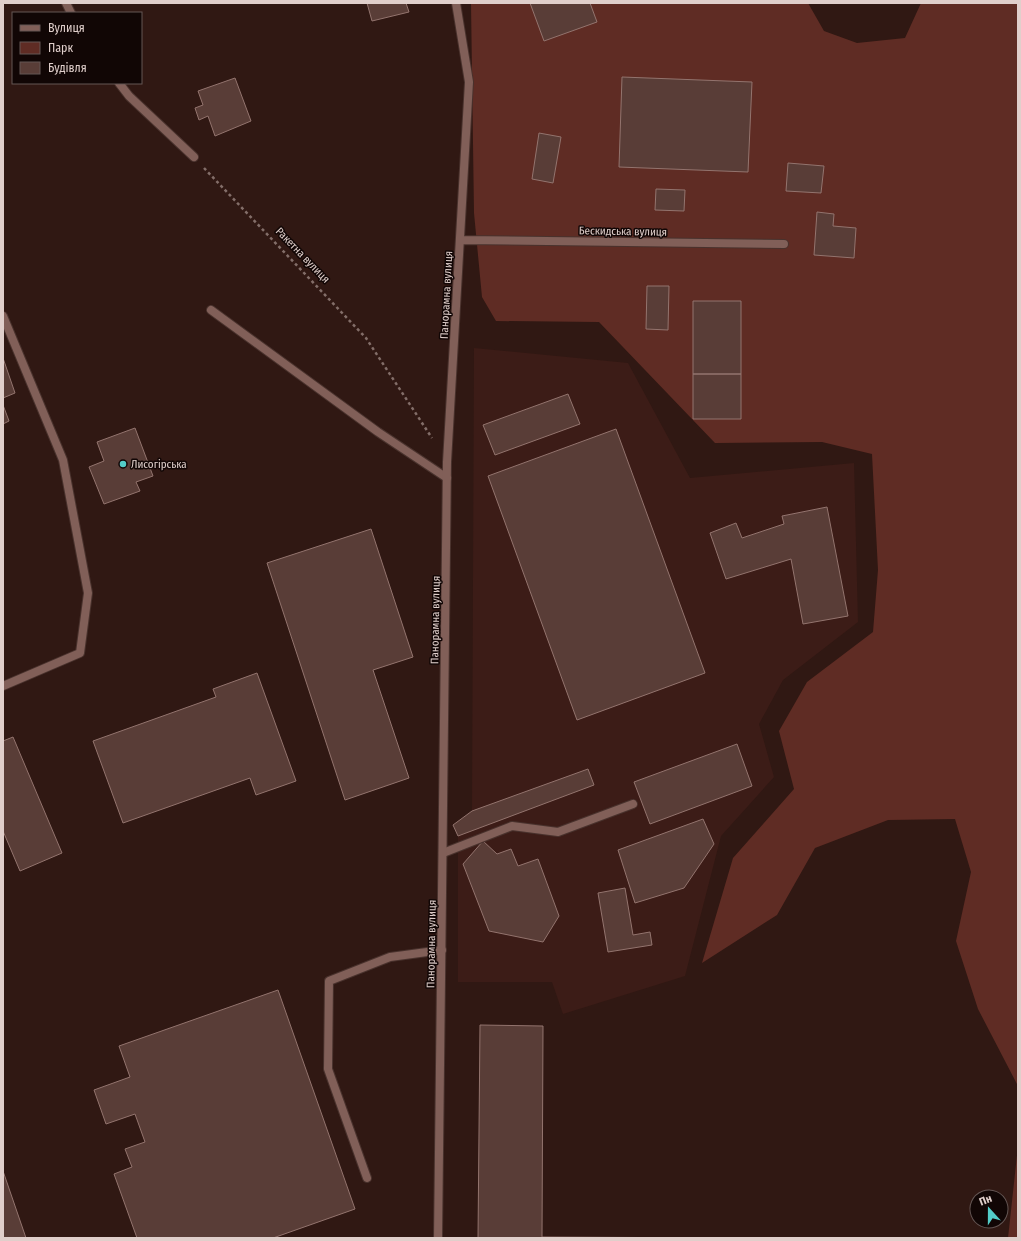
<svg xmlns="http://www.w3.org/2000/svg" width="1021" height="1241" viewBox="0 0 1021 1241" font-family="'Fira Sans Condensed',sans-serif">
<style>
.built{fill:#3c1c17}
.green{fill:#5f2c24}
.building{fill:#593d37;stroke:#93746e}
.lines{fill:none;stroke-linecap:round;stroke-linejoin:round}
.lane-casing{stroke:#49322d;stroke-width:10}
.street-casing{stroke:#49322d;stroke-width:10}
.path{stroke:#836e69;stroke-width:2.5;stroke-dasharray:3 3;stroke-linecap:butt}
.lane{stroke:#815f58;stroke-width:8}
.street{stroke:#815f58;stroke-width:8}
.poi-dot{fill:#53cdc9;stroke:#110605;stroke-width:1.5}
.labels{text-anchor:middle;stroke-width:3;stroke-linejoin:round;paint-order:stroke}
.street-label{font-size:11px;fill:#e0cfcb;stroke:#110605}
.poi-label{font-size:11px;fill:#e0cfcb;stroke:#110605;text-anchor:start}
</style>
<rect width="100%" height="100%" fill="#301813"/>
<path class="built" d="M474,348L628,363L690,478L854,463L858,622L783,680L759,724L774,777L721,836L685,976L563,1014L552,982H458V836L454,825L472,811Z"/>
<path class="green" d="M471,3H808L824,31L857,43L905,38L921,3H1018V1086L978,1009L956,941L971,872L955,819L888,820L815,848L777,915L702,963L733,858L794,789L779,731L807,682L873,632L878,570L872,454L822,442L715,443L599,322L496,321L482,297L474,213Z
M1018,1146V1238H1008Z"/>
<path class="building" d="M367,3H406L409,12L372,21Z
M530,3H590L597,22L544,41Z
M622,77L752,82L748,172L619,167Z
M235,78L251,121L215,136L208,116L199,120L195,108L203,105L198,91Z
M539,133L561,137L553,183L532,179Z
M788,163L824,166L821,193L786,191Z
M656,189L685,190L684,211L655,210Z
M817,212L834,214L833,226L856,228L854,258L814,255Z
M647,286H669L668,330L646,329Z
M693,301H741V374H693Z
M3,358L15,393L3,398Z
M693,374H741V419H693Z
M568,394L580,424L495,455L483,425Z
M3,405L9,421L3,424Z
M135,428L153,476L136,482L140,491L104,504L89,467L104,461L97,442Z
M616,429L705,673L577,720L488,476Z
M827,507L848,616L803,624L791,559L726,579L710,533L736,523L742,538L784,524L782,516Z
M371,529L413,657L373,670L409,778L345,800L267,563Z
M257,673L296,781L256,795L250,778L123,823L93,741L216,697L213,689Z
M13,737L62,853L20,871L3,831V741Z
M737,744L752,786L650,824L634,782Z
M588,769L594,785L458,836L453,825L472,811Z
M703,819L714,844L684,888L635,903L618,850Z
M483,841L497,854L511,849L518,866L538,859L559,916L543,942L489,931L463,864Z
M625,888L633,935L650,932L652,945L608,952L598,893Z
M278,990L355,1209L273,1238H137L114,1174L132,1167L125,1149L145,1142L135,1114L106,1124L94,1090L130,1077L119,1046Z
M480,1025L543,1026L542,1237L737,1238H478Z
M3,1171L26,1238H3Z"/>
<g class="lines">
<g class="lane-casing">
<path id="lane" d="M211,310L378,432L447,478
M3,316L63,460L88,593L80,653L3,686
M443,853L512,826L558,832L633,804
M367,1178L328,1069L329,981L390,957L442,950"/>
</g>
<g class="street-casing">
<path id="street" d="M66,3L71,13
M119,83L129,96L194,157
M461,240L784,244
M438,1238L447,462L469,82L456,3"/>
</g>
<path class="path" d="M204,168L366,338L432,438"/>
<use href="#lane" class="lane"/>
<use href="#street" class="street"/>
</g>
<circle class="poi-dot" cx="123" cy="464" r="4"/>
<g class="labels">
<g class="street-label">
<text transform="translate(623 231) rotate(1)" y="4">Бескидська вулиця</text>
<text transform="translate(303 255) rotate(46)" y="4">Ракетна вулиця</text>
<text transform="translate(446 295) rotate(-87)" y="4">Панорамна вулиця</text>
<text transform="translate(435 620) rotate(-89)" y="4">Панорамна вулиця</text>
<text transform="translate(431 944) rotate(-89)" y="4">Панорамна вулиця</text>
</g>
<g class="poi-label">
<text x="131" y="468">Лисогірська</text>
</g>
</g>
<rect width="1021" height="1241" fill="none" stroke="#e0cfcb" stroke-width="8"/>
<rect x="12" y="12" width="130" height="72" fill="#110605" stroke="#645654"/>
<rect x="20" y="25" width="20" height="6" fill="#815f58" stroke="#645654"/>
<text x="48" y="32" font-size="12" fill="#e0cfcb">Вулиця</text>
<rect x="20" y="42" width="20" height="12" fill="#5f2c24" stroke="#645654"/>
<text x="48" y="52" font-size="12" fill="#e0cfcb">Парк</text>
<rect x="20" y="62" width="20" height="12" fill="#593d37" stroke="#645654"/>
<text x="48" y="72" font-size="12" fill="#e0cfcb">Будівля</text>
<g transform="translate(989 1209) rotate(339)"><circle r="19" fill="#110605" stroke="#645654"/>
<path d="M0-3L7 15L0 10L-7 15Z" fill="#53cdc9"/>
<text y="-6" font-size="11" font-weight="bold" text-anchor="middle" fill="#e0cfcb">Пн</text>
</g>
</svg>
